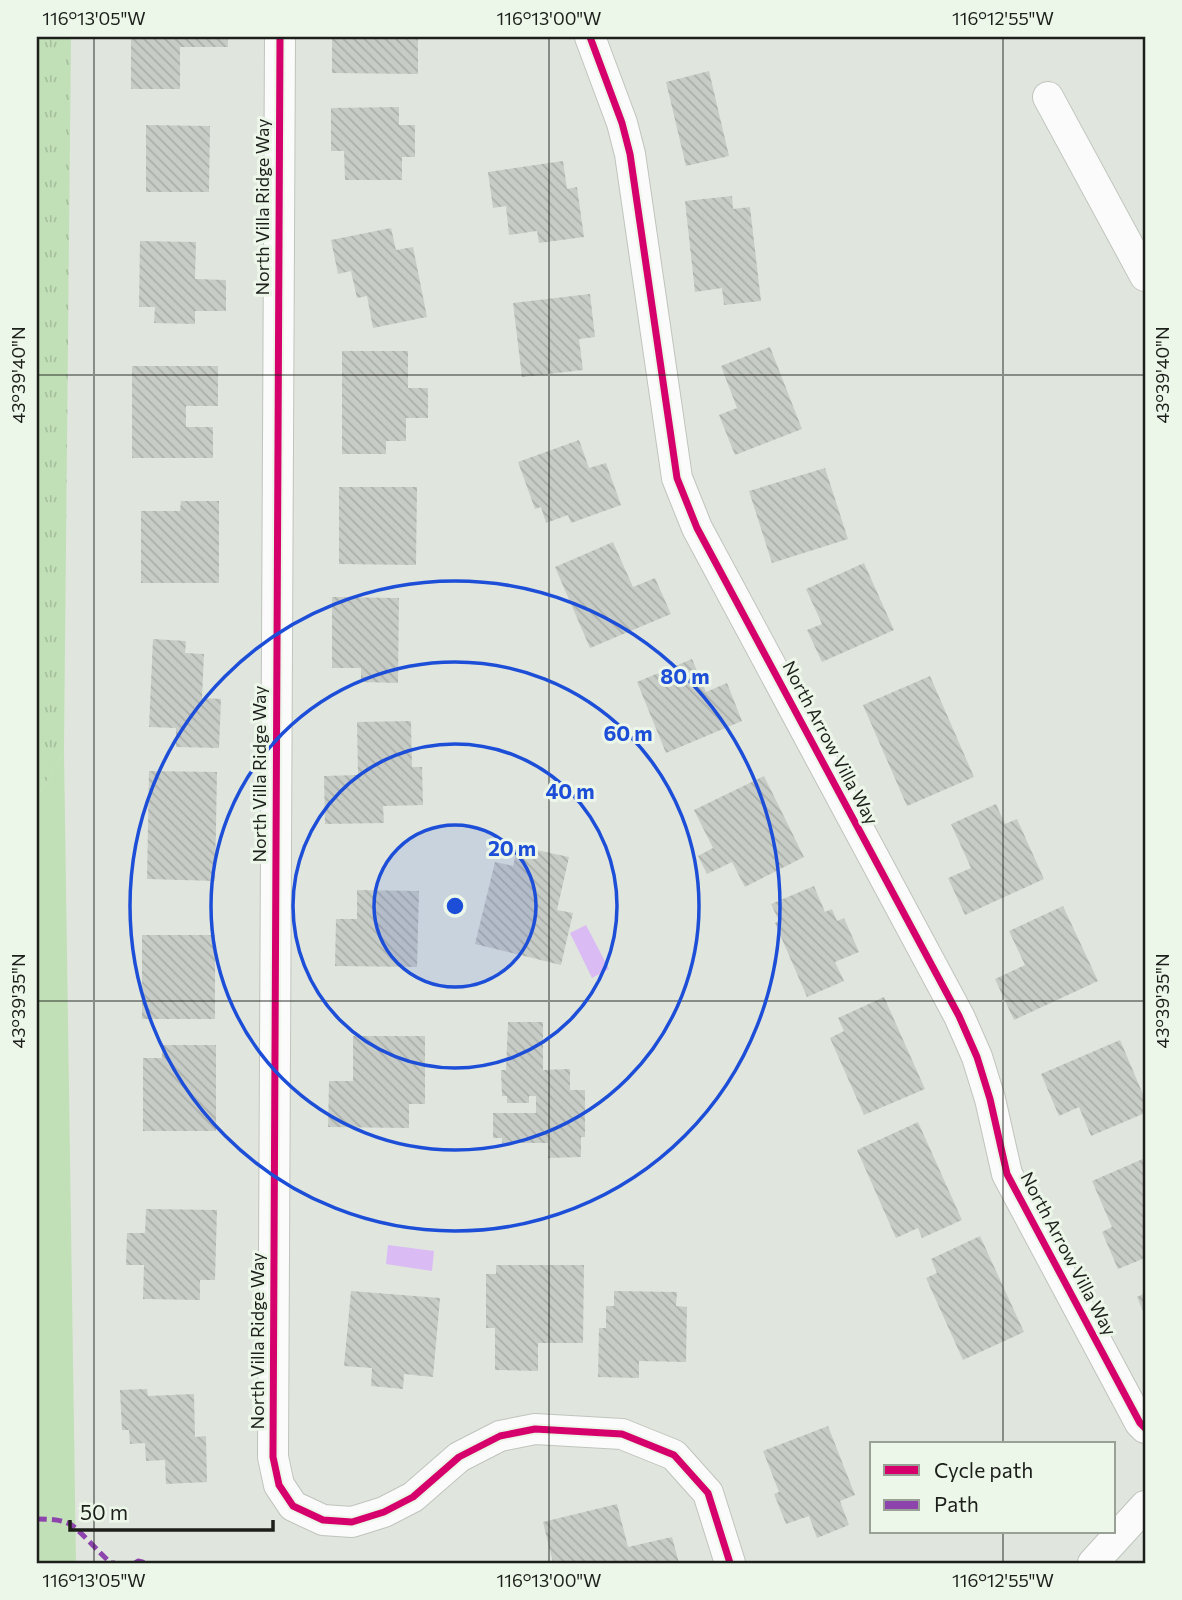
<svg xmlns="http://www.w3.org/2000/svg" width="1182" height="1600" viewBox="0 0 1182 1600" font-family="Commissioner,sans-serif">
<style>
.grass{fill:url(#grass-tufts)}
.park{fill:#c2e0b8}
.water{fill:#dabbf3}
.building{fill:url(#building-back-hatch)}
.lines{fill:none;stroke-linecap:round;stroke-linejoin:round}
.street-casing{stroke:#bfc4bd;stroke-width:32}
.street{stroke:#fafbfa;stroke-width:30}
.quiet{stroke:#8e44ad;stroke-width:5;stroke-dasharray:10 5;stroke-linecap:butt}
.cycleway-casing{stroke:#ecf6e9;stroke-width:11}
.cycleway{stroke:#d6006c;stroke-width:7}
.ticks{fill:none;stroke:#1c1f1a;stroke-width:2;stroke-opacity:0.45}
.ring{fill:none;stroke:#1d4ed8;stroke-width:3.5}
.labels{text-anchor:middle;stroke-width:6;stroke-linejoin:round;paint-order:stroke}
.street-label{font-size:18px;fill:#1c1f1a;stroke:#ecf6e9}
.centre{fill:#1d4ed8;stroke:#ecf6e9;stroke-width:3.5}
.ring-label{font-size:21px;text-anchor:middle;font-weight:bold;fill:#1d4ed8;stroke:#ecf6e9;stroke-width:6;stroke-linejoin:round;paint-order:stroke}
.neatline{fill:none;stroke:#1c1f1a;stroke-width:2.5}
.ticks-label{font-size:18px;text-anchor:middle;fill:#1c1f1a}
</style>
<defs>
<pattern id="grass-tufts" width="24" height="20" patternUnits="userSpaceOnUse" patternTransform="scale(1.75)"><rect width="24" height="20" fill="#c2e0b8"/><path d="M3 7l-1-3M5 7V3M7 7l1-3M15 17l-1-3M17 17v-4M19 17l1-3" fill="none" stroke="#a6c09e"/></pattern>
<pattern id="building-back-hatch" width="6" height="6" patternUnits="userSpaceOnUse" patternTransform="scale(1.75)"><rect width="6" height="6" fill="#c8ccc6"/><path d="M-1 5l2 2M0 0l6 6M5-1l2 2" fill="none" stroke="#abafaa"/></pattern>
</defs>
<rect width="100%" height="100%" fill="#e0e6de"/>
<path class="grass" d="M37,37H71L64,751L37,798Z"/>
<path class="park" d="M64,751L76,1563H37V798Z"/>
<path class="water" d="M586,925L609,969L592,978L570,933Z
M388,1245L434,1251L432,1271L386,1264Z"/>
<path class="building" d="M131,37H228V47H180V89H131Z
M332,37H418V74L332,73Z
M709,71L729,156L686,166L666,82Z
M399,107V125H415V157H402V180H345L344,151H331V108Z
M146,125L210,126L209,192H146Z
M563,161L567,189L577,187L584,237L539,243L537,231L509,235L506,206L493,208L488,172Z
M732,196L733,209L750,207L761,301L724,305L722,288L695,292L685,201Z
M391,228L396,250L413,247L427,317L373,328L367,296L357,298L351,271L338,274L331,240Z
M140,241L196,242L195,279L226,280V311H195V324L154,323L155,307H139Z
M590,294L595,337L579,339L583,370L522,377L513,303Z
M770,347L802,429L735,455L719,415L737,408L721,366Z
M342,351H408V388H428V418H406V441H386V454H342Z
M132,366H218V406H186V427H213V458H132Z
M579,440L589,468L606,463L621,505L571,523L568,515L546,523L541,507L535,509L518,462Z
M825,468L848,539L772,563L749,491Z
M339,487H417L416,565L339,564Z
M181,501H219V583H141V511H180Z
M613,542L633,587L655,578L671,614L590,648L555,567Z
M864,563L894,630L822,662L807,630L822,624L806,589Z
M332,597L399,598L398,683L361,682V668H332Z
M153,639L186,641L185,653L204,654L202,698L221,699L219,748L176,747V728L149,727Z
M692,659L706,692L727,683L742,721L666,753L637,682Z
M930,676L974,777L907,806L863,705Z
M411,721L412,767H422L423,805L383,806L384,823L325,824L324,776L358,775L357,722Z
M149,771L217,772L215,881L147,879Z
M764,776L804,857L745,887L732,862L707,874L698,856L713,848L694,810Z
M996,804L1005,824L1017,819L1044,879L965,915L948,878L971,868L951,824Z
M518,846L569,857L557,910L573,913L561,965L475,944L495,862L513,866Z
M814,886L825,912L832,909L837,921L844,918L859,952L835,962L844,981L807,997L775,923L779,921L771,904Z
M357,890L419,891L417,967L335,966L336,919H357Z
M1063,906L1098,981L1014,1020L995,979L1025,965L1009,931Z
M142,935H215V1019H142Z
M884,997L925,1089L864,1115L830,1038L844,1031L838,1018Z
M508,1022H543V1070L570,1069V1090H585V1137H581V1157L548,1158V1143H502V1138H493V1113H536V1096H529V1103H507V1096H502L501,1070H506Z
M353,1036H425V1104H409V1128L328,1127L329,1081H353Z
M1120,1040L1145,1099V1113L1091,1136L1079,1107L1059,1116L1041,1074Z
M162,1045H216V1131H143V1058H162Z
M918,1122L962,1220L922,1238L918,1228L896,1238L857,1150Z
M1145,1158V1258L1118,1269L1102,1232L1112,1227L1092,1181Z
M146,1209L217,1210L215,1280H200V1300L143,1299L144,1265H126L127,1233H145Z
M980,1236L1024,1332L963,1360L926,1278L937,1273L931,1259Z
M496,1265H584L583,1343H538V1371L495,1370V1328H486V1274H496Z
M351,1291L440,1298L433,1377L404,1374L403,1389L371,1386L372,1368L344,1366Z
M614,1291L677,1292L676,1306L687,1307L686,1362L639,1361V1378L598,1377L599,1328H606V1306H614Z
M1145,1293V1316L1137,1297Z
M147,1389L148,1396L194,1394L195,1437L206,1436L207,1482L166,1484L165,1460L146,1461L145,1443L130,1444L129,1430H122L120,1390Z
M828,1426L855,1495L840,1501L849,1525L817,1538L809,1516L786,1524L774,1494L779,1492L763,1451Z
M617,1504L628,1547L672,1537L679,1563H553L543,1522Z"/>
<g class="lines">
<g class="street-casing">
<path id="street" d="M280,37L273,1457L279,1485L293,1506L323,1520L352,1522L384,1512L413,1497L459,1457L500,1436L535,1429L622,1434L674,1455L708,1493L730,1563
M590,37L622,123L630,154L677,478L697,528L959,1016L977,1057L990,1099L1007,1174L1140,1423L1145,1428
M1048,97L1145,276
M1093,1563L1145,1506"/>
</g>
<use href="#street" class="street"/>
<path class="quiet" d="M37,1519C47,1519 60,1519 70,1524C80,1530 100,1554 111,1563H115
M135,1563L138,1561L147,1563"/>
<g class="cycleway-casing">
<path id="cycleway" d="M280,37L273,1457L279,1485L293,1506L323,1520L352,1522L384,1512L413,1497L459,1457L500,1436L535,1429L622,1434L674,1455L708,1493L730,1563
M590,37L622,123L630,154L677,478L697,528L959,1016L977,1057L990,1099L1007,1174L1140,1423L1145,1428"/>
</g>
<use href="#cycleway" class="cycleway"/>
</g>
<path class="ticks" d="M94,37V1563M549,37V1563M1003,37V1444M37,375H1145M37,1001H1145M1003,1532V1563"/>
<circle cx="455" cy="906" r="81" fill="#1d4ed8" fill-opacity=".12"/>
<g class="ring">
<circle cx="455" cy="906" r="81"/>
<circle cx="455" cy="906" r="162"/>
<circle cx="455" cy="906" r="244"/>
<circle cx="455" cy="906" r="325"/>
</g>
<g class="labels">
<g class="street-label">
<text transform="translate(263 207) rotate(-90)" y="6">North Villa Ridge Way</text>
<text transform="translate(830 743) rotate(62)" y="6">North Arrow Villa Way</text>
<text transform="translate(260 774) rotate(-90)" y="6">North Villa Ridge Way</text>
<text transform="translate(1068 1254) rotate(62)" y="6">North Arrow Villa Way</text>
<text transform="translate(258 1341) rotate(-90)" y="6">North Villa Ridge Way</text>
</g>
</g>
<circle cx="455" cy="906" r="10" class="centre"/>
<g class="ring-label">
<text x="685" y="684">80 m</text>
<text x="628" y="741">60 m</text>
<text x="570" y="799">40 m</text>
<text x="512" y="856">20 m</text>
</g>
<rect width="1182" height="1600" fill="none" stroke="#ecf6e9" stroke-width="77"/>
<rect x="870" y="1442" width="245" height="91" fill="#ecf6e9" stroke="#99a096" stroke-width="2"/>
<rect x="884" y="1465" width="35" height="10" fill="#d6006c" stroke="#99a096" stroke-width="2"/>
<text x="934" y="1478" font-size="21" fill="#1c1f1a">Cycle path</text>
<rect x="884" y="1500" width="35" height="10" fill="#8e44ad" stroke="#99a096" stroke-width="2"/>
<text x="934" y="1512" font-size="21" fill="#1c1f1a">Path</text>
<path d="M70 1520v10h203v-10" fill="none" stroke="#1c1f1a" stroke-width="3.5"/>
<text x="80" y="1520" font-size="21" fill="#1c1f1a" stroke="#ecf6e9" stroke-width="5" paint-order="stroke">50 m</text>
<rect x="38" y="38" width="1106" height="1524" class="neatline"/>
<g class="ticks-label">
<text x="94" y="25">116°13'05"W</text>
<text x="549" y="25">116°13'00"W</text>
<text x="1003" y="25">116°12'55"W</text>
<text transform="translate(19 375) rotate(-90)" y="6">43°39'40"N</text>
<text transform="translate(1163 375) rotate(-90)" y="6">43°39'40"N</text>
<text transform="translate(19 1001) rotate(-90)" y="6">43°39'35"N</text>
<text transform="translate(1163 1001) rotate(-90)" y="6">43°39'35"N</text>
<text x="94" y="1587">116°13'05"W</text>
<text x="549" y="1587">116°13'00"W</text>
<text x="1003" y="1587">116°12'55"W</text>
</g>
</svg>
